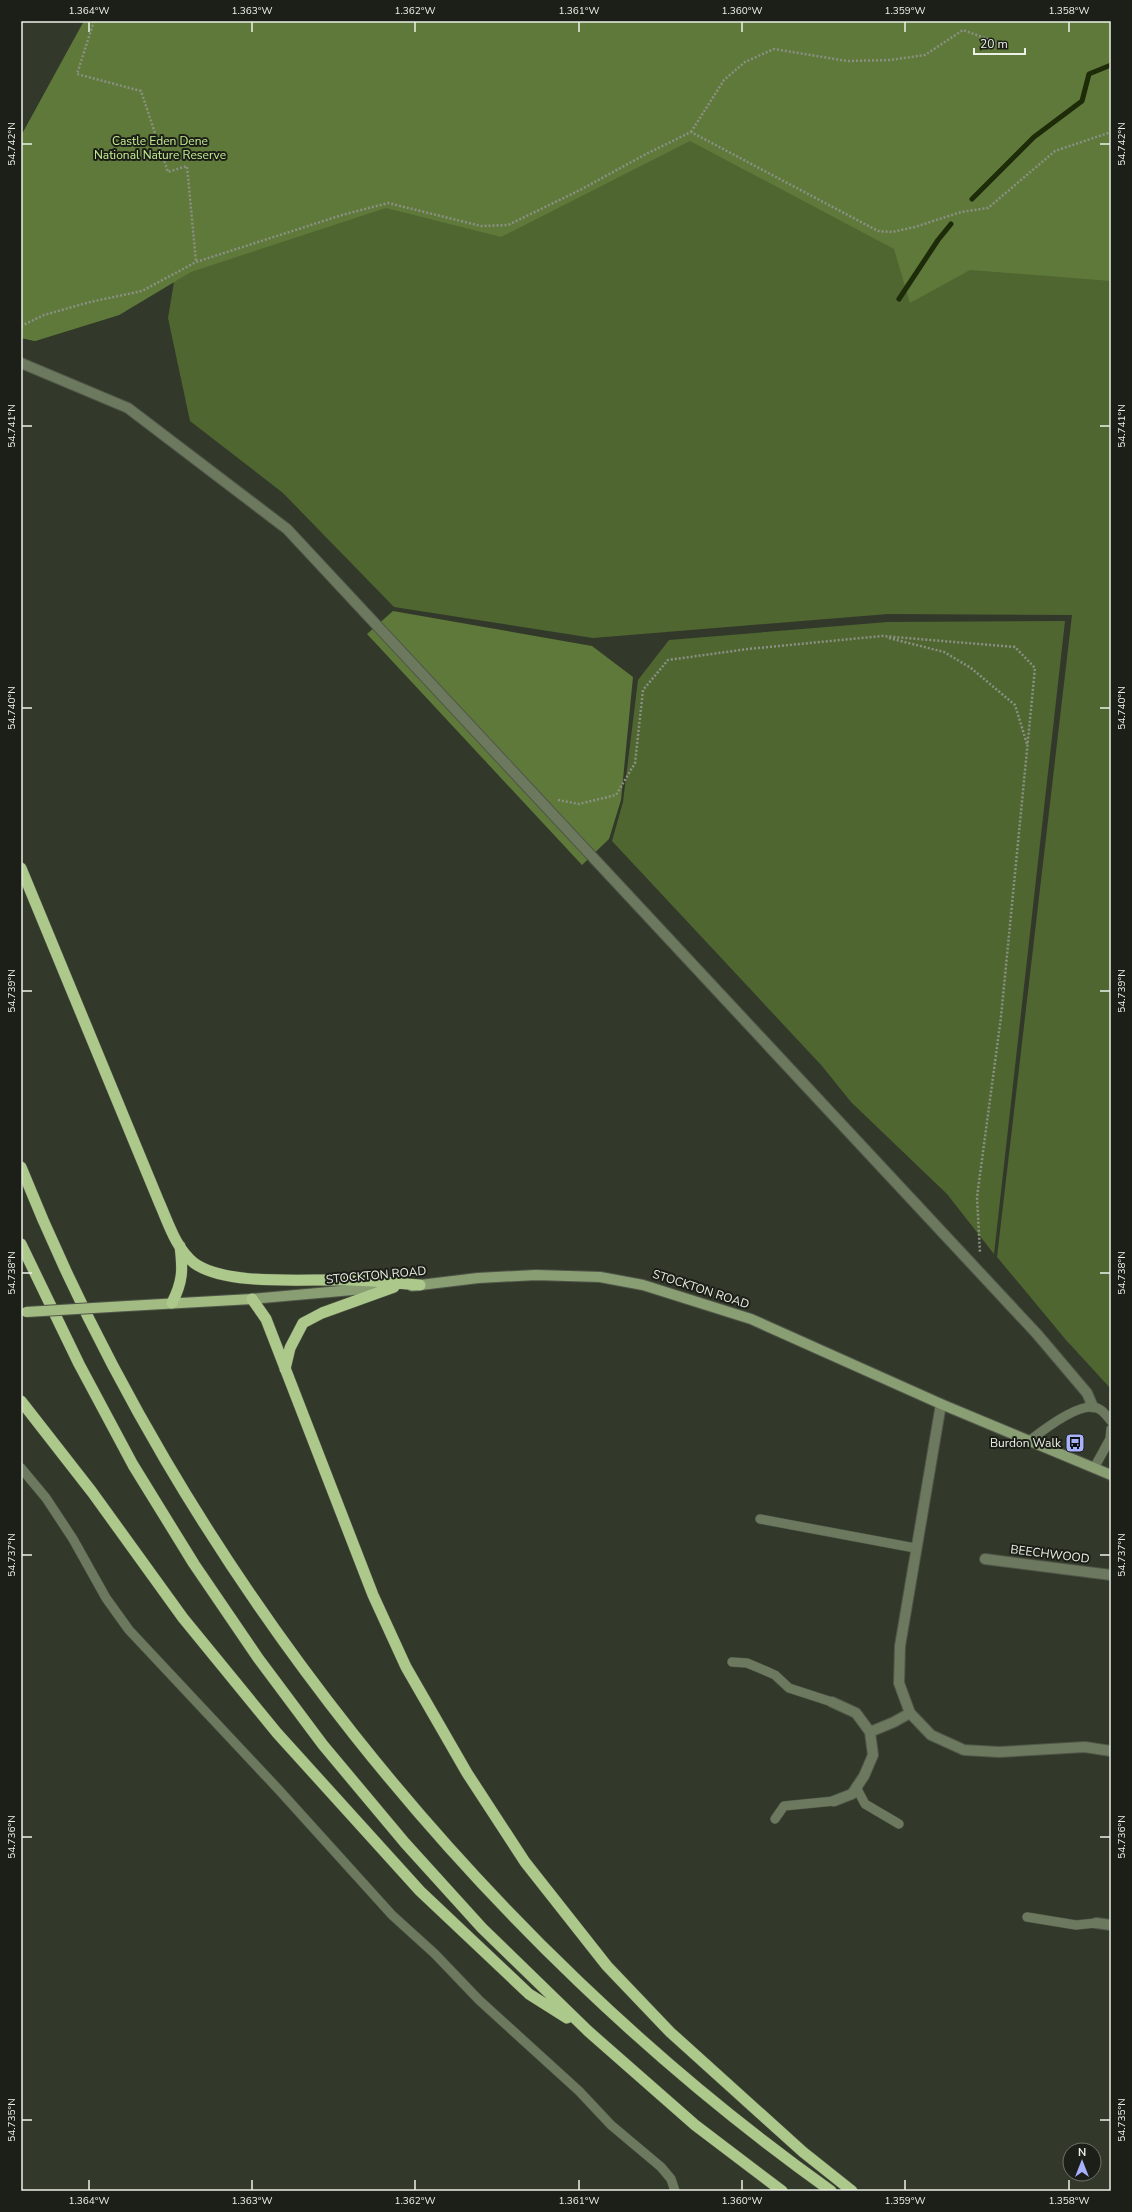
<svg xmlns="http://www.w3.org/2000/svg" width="1132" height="2212" viewBox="0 0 1132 2212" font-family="'Nunito Sans',sans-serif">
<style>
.green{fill:#4f6630}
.forest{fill:#5e7939}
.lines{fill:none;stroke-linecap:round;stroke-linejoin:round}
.stream{stroke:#1d2b08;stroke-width:5}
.service-casing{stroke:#505648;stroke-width:10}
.minor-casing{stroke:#505648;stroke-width:12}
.secondary-casing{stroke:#505648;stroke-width:12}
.primary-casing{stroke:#505648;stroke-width:12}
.trunk-casing{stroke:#505648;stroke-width:12}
.path{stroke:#8a9084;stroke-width:2.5;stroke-dasharray:2 2;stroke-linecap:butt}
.service{stroke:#6c795e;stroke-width:9}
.minor{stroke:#6c795e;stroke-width:10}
.secondary{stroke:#8a9e73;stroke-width:10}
.primary{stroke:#a1bb83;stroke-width:10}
.trunk{stroke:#acc88a;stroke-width:11}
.primary-bridge-casing{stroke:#505648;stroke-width:12;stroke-linecap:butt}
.primary-bridge{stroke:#a1bb83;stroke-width:10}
.ticks{fill:none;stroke:#ecf1e7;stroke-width:1.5}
.labels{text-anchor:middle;stroke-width:4;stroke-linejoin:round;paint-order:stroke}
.park-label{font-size:12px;fill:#c6ee92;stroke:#1c1f18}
.street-label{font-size:12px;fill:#ecf1e7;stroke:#1c1f18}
.poi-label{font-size:12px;fill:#ecf1e7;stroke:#1c1f18;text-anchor:end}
.neatline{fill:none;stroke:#ecf1e7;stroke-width:1.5}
.ticks-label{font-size:10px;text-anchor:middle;fill:#ecf1e7}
</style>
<rect width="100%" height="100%" fill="#32392a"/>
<path class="green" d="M84,21H1111V1389L1066,1340L997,1257L1072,615L888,614L593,638L394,607L283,493L190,421L168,318L174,282L119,315L35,341L21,338V136Z
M1065,621L994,1254L947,1194L851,1102L822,1066L612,841L623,802L638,680L669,640L888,622Z"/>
<path class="forest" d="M84,21H1111V281L970,270L910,303L894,249L690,141L501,237L386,208L191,272L119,315L35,341L21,338V136Z
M393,611L592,646L633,677L621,800L609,839L582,865L367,634Z"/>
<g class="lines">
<path class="stream" d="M972,199L1034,137L1082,101L1089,74L1111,65
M899,299L938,240L951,224"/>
<g class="service-casing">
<path id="service" d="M1029,1441C1043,1430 1074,1406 1092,1407C1101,1407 1106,1415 1111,1421
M21,1468L46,1498L73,1539L106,1598L129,1630L279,1790L392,1915L435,1954L479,2000L579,2091L611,2125L661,2167L671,2179L675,2191
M1094,1468L1110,1439L1111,1429
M760,1519L915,1548
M732,1662L747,1663L766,1671L775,1675L789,1688L832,1702
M856,1787L865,1804L899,1824
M775,1819L784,1806L834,1801
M1027,1917L1076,1925L1096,1923"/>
</g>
<g class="minor-casing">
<path id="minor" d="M21,363L128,408L287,529L1037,1334L1087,1393L1093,1407
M941,1404L900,1646L899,1683L910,1713L931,1735L964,1750L999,1752L1085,1747L1111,1751
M985,1559L1111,1575
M832,1702L856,1713L870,1732L873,1755L864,1776L852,1794L834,1801
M870,1732L894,1722L910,1713
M1096,1923L1111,1925"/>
</g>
<g class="secondary-casing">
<path id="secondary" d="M412,1286L478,1278L536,1275L600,1277L643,1285L751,1319L941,1404L1111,1475
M252,1299L386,1287"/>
</g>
<g class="primary-casing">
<path id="primary" d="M127,1306L252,1299"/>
</g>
<g class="trunk-casing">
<path id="trunk" d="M21,868L159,1202C168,1222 176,1249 194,1263C226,1286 303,1279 344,1280C369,1280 395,1283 420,1285
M21,1167C181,1567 480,1941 831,2191
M21,1244L79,1364L133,1465L194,1564L258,1658L323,1745L405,1843L482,1928L588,2031L695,2125L782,2191
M252,1299L266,1319L373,1595L406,1667L467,1773L525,1862L607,1966L670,2032L803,2152L852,2191
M172,1303C183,1281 183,1270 180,1246
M285,1369L290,1348L303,1323L322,1313L394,1287
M21,1401L92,1492L183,1618L277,1733L420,1891L529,1994L567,2018"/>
</g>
<path class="path" d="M94,21L77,74L141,91L168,172L187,166L196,262
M691,132L724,80L745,62L774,49L847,61L890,60L925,55L963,30L1001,44
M21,326L44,315L90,302L142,291L196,262L342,215L388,203L481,226L508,225L582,189L646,154L691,132L878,231L892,232L915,227L961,212L988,208L1055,151L1111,132
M889,638L944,652L971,668L1015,705L1027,744
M558,800L579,804L616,795L635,763L643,690L668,660L748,649L882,636L1015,647L1035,668L1001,1017L977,1197L980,1253"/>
<use href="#service" class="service"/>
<use href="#minor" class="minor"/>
<use href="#secondary" class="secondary"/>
<use href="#primary" class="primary"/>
<use href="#trunk" class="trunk"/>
<g class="primary-bridge-casing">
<path id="primary-bridge" d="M26,1312L127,1306"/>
</g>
<use href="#primary-bridge" class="primary-bridge"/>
</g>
<path class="ticks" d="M89,22V32M252,22V32M415,22V32M579,22V32M742,22V32M905,22V32M1069,22V32M22,144H32M1100,144H1110M22,426H32M1100,426H1110M22,708H32M1100,708H1110M22,991H32M1100,991H1110M22,1273H32M1100,1273H1110M22,1555H32M1100,1555H1110M22,1837H32M1100,1837H1110M22,2120H32M1100,2120H1110M89,2180V2190M252,2180V2190M415,2180V2190M579,2180V2190M742,2180V2190M905,2180V2190M1069,2180V2190"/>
<defs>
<g id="bus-square" transform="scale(1)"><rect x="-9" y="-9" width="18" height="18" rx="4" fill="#a7b1fc" stroke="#1c1f18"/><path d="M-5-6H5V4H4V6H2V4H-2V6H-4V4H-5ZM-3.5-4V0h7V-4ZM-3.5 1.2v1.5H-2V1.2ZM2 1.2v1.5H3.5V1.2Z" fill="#111"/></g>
</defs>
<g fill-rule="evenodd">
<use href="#bus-square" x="1075" y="1443"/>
</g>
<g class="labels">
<g class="park-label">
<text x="160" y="145">Castle Eden Dene<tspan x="160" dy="14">National Nature Reserve</tspan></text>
</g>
<g class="street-label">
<text transform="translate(376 1275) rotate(-5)" y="4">STOCKTON ROAD</text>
<text transform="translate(701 1289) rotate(18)" y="4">STOCKTON ROAD</text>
<text transform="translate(1050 1554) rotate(7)" y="4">BEECHWOOD</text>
</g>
<g class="poi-label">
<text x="1061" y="1447">Burdon Walk</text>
</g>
</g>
<rect width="1132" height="2212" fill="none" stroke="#1c1f18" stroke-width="44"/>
<g transform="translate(1082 2162)"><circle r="19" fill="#1c1f18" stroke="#6f736b"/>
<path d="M0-3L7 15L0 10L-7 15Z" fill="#a7b1fc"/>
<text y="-6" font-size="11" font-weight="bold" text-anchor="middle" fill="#ecf1e7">N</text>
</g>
<path d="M974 48v6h51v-6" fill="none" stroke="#ecf1e7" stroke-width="2"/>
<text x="980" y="48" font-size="12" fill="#ecf1e7" stroke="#1c1f18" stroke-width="3" paint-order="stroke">20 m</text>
<rect x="22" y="22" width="1088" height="2168" class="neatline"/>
<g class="ticks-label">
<text x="89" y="14">1.364°W</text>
<text x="252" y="14">1.363°W</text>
<text x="415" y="14">1.362°W</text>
<text x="579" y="14">1.361°W</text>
<text x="742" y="14">1.360°W</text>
<text x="905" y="14">1.359°W</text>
<text x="1069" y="14">1.358°W</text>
<text transform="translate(11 144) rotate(-90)" y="4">54.742°N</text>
<text transform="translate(1121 144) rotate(-90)" y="4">54.742°N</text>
<text transform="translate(11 426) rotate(-90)" y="4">54.741°N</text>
<text transform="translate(1121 426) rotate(-90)" y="4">54.741°N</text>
<text transform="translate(11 708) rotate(-90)" y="4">54.740°N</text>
<text transform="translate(1121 708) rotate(-90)" y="4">54.740°N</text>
<text transform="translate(11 991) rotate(-90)" y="4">54.739°N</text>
<text transform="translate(1121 991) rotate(-90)" y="4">54.739°N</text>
<text transform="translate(11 1273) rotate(-90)" y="4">54.738°N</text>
<text transform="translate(1121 1273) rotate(-90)" y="4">54.738°N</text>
<text transform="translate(11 1555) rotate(-90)" y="4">54.737°N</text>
<text transform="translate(1121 1555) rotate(-90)" y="4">54.737°N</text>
<text transform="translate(11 1837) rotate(-90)" y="4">54.736°N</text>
<text transform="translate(1121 1837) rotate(-90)" y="4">54.736°N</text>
<text transform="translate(11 2120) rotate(-90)" y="4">54.735°N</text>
<text transform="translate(1121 2120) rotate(-90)" y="4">54.735°N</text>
<text x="89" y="2204">1.364°W</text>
<text x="252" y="2204">1.363°W</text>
<text x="415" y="2204">1.362°W</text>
<text x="579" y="2204">1.361°W</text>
<text x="742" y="2204">1.360°W</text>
<text x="905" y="2204">1.359°W</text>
<text x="1069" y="2204">1.358°W</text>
</g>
</svg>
